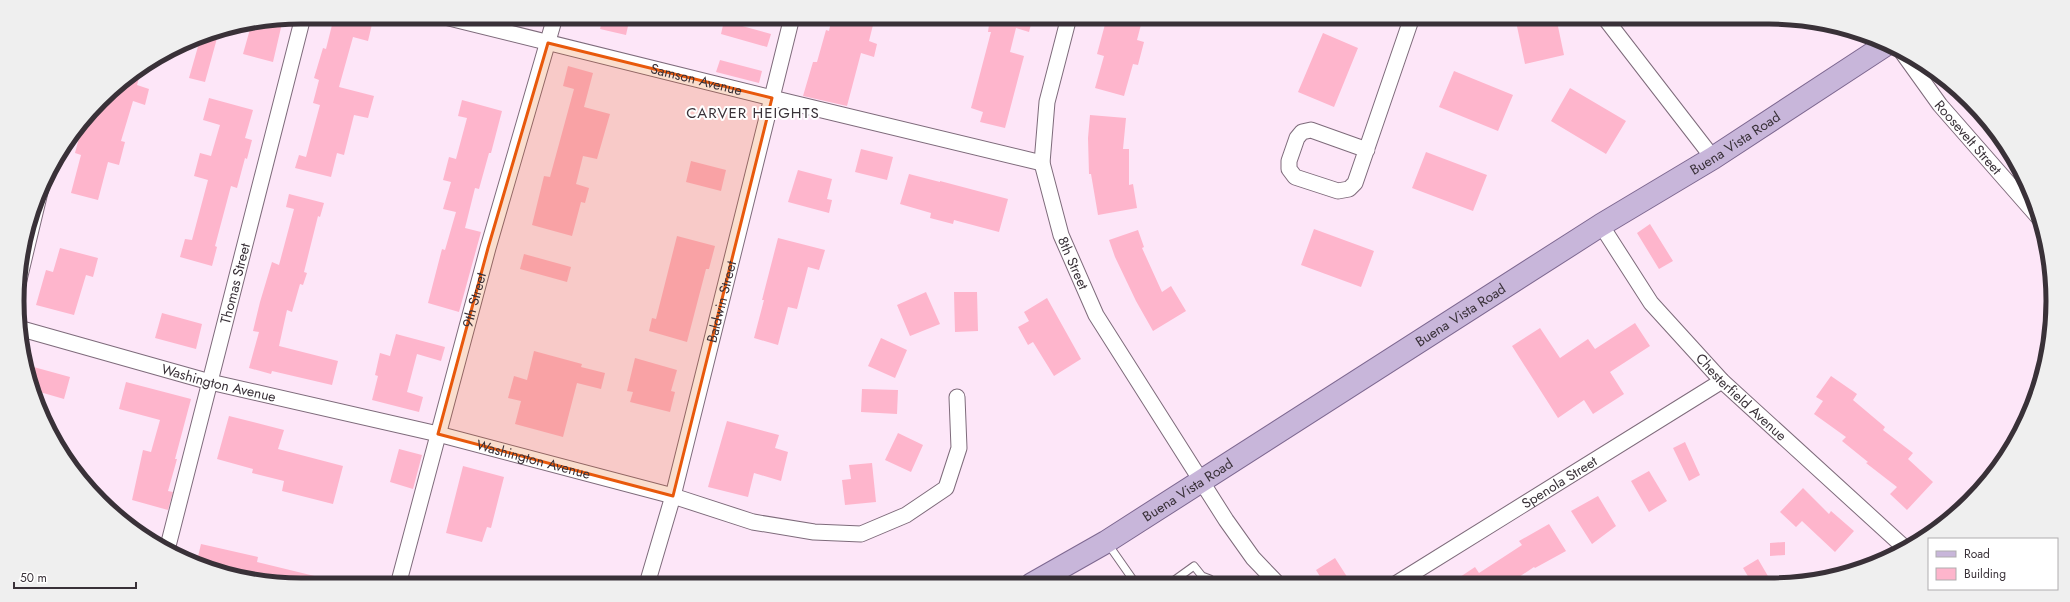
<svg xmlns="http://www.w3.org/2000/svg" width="2070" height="602" viewBox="0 0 2070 602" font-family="Jost,sans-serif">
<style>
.building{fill:#feb5cc}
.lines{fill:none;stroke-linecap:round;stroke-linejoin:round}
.service-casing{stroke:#7e6b7b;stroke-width:9}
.minor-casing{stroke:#7e6b7b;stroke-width:17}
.primary-casing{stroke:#7e6891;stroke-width:24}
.service{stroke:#fff;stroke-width:7}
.minor{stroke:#fff;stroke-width:15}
.primary{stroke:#c8b6da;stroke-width:22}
.marked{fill:#e8590c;fill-opacity:0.2;stroke:#e8590c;stroke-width:3;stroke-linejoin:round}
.labels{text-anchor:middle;stroke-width:4;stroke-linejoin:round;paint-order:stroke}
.street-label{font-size:14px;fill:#393138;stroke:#fff}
.neighbourhood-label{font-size:15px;letter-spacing:1px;fill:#393138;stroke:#fff}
.rim{fill:none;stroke:#393138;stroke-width:5}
</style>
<rect width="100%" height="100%" fill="#fde6f8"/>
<path class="building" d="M334,17H361L373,20L368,41L353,37L339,87L374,96L368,118L354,115L344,155L337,153L331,177L295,168L299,155L306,157L320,105L313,103L319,80L314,78L323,48L326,49Z
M603,17H630L626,35L600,29Z
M832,17H860L874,21L869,41L877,44L874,57L861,53L847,106L803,96L813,62H817L826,30L829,31Z
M990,17H1033L1029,32L1016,28L1010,52L1024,56L1005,128L980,122L983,112L971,108L991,32H988Z
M1107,17H1143L1137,40L1144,42L1138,65L1133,64L1124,96L1095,88L1104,56L1097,54Z
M1515,17H1556L1564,55L1525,64Z
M283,19L273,62L243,54L252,22Z
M724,21L771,34L767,47L721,34Z
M219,31L205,82L189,78L201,36Z
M1323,33L1358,48L1334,107L1298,92Z
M720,60L762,71L759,83L716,72Z
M568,66L593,73L584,107L610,114L597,159L583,156L576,184L589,188L585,203L581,202L572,236L532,225L544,176L550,177L574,89L563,86Z
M141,71L137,85L149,89L145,105L133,101L121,141L125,142L119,165L108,162L98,200L71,193L81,155L75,153L84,119L114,88Z
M1454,71L1513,95L1498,131L1439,107Z
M1570,88L1626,121L1606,154L1551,121Z
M209,98L253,110L245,138L252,140L247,159L245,158L237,188L231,186L215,246L217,247L212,266L180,257L185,239L192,240L208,180L194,176L200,153L211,156L220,125L203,120Z
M462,100L502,111L491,153H489L479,189L475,188L465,228L481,232L459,312L428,303L442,249L445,250L456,212L443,209L451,182L443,180L449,157L456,159L467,118L458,116Z
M1090,115L1126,118L1123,149H1129V185L1133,184L1137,208L1098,215L1091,174H1089L1088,138Z
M861,149L893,157L887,180L855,172Z
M1426,152L1487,175L1473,211L1412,188Z
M691,161L726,170L721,191L686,182Z
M798,170L832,179L827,199L832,200L829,213L788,202Z
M909,174L940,182V181L1008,199L999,232L954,220L953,224L930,218L931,213L900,204Z
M289,194L324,203L320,217L318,216L304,272L307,273L303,285L300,284L292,312L287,310L279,346L338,361L332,385L272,371L271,374L249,368L259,332L253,331L260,302L272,262L279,265L294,209L286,207Z
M1650,224L1673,261L1659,269L1637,233Z
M1314,229L1374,251L1361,287L1301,265Z
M1138,230L1144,247L1142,248L1162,292L1171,286L1186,311L1153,331L1136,301L1115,257L1109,240Z
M677,236L715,246L709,269H706L687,342L649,331L652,318L656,319Z
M778,238L825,250L819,270L808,267L797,309L788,307L778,345L754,338L764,300H762Z
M60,248L98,258L93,277L86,275L74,315L36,305L46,270L53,272Z
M524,254L571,267L567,282L520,269Z
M926,292L940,324L910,336L897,305Z
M954,292H977L978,331L955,332Z
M1047,298L1081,359L1054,376L1033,342L1028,345L1018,327L1029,321L1024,312Z
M162,313L202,324L196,349L155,338Z
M1635,323L1650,346L1610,372L1624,394L1593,414L1584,400L1558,418L1512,346L1540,328L1560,358L1588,339L1595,349Z
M396,334L445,347L441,361L417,354L407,392L423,397L419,412L372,400L378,376L375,375L380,353L390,356Z
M881,338L907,350L895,378L868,366Z
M534,351L582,364L581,367L605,373L601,389L577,383L563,437L515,424L521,401L508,398L514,376L527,380Z
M635,358L677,370L671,391L675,392L670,412L630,402L633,392L627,391Z
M30,366L70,377L64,399L33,390L27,376Z
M1831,376L1857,394L1853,400L1885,427L1883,430L1913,453L1908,459L1933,482L1907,510L1890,494L1897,487L1866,463L1868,462L1842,441L1846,437L1814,414L1823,401L1816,397Z
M126,382L191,399L175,459H177L168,491L173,492L168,510L132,500L143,450L151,452L160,420L119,409Z
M862,389L898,390L897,414L861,412Z
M229,416L284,430L278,449L343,466L333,504L282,491L284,481L252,473L253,469L217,459Z
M727,421L779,435L775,448L788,452L781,481L754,473L748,497L708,487Z
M898,433L923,445L911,472L885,460Z
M1685,442L1700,475L1689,481L1673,448Z
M399,449L422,455L413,489L390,482Z
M872,463L876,502L845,505L842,480L851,479L849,465Z
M463,466L504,477L491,528L487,527L482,542L446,533Z
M1649,471L1667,501L1649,512L1631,481Z
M1803,488L1829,514L1831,511L1854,531L1835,552L1802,521L1796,527L1780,512Z
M1598,496L1616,526L1592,544L1571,511Z
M1549,524L1566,551L1535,568L1534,567L1510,583H1451L1475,567L1479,573L1522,545L1519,541Z
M1785,542V555L1770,556V543Z
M201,544L258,557L257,562L335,581L334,585H301L246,580L197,561Z
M1335,558L1351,583H1324L1316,570Z
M1758,559L1772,583H1752L1743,568Z"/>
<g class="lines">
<g class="service-casing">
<path id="service" d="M1108,544L1136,584
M1169,584L1194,566L1202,576L1210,579L1215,584"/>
</g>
<g class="minor-casing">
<g id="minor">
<path id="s1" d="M445,17L772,98L1042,163"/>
<path id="s2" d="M1069,17L1047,102L1042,163L1061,235L1096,315L1226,520L1253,558L1277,583"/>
<path d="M1604,17L1713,158"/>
<path id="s3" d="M1902,52L1940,105L2039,218"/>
<path d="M1367,150L1311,130L1302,132L1297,138L1289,161V169L1295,177L1338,191L1349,189L1355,183L1412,17"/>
<path id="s4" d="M1601,225L1651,303L1722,381L1905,548"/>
<path d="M18,284L41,188"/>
<path id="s5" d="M22,329L210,382L438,434L673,496L753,522L814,532L861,534L906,515L946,488L959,448L957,397"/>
<path id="s6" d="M167,550L303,17"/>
<path d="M1891,557L1905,548"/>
<path id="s7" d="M1397,583L1722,381"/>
<path id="s8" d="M647,584L673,496L792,17"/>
<path id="s9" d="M398,585L488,248L555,17"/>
</g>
</g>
<g class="primary-casing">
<g id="primary">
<path id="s10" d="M1032,584L1106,542L1601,225L1713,158L1887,44"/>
</g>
</g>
<use href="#service" class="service"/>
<use href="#minor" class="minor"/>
<use href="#primary" class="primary"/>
</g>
<path class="marked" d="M548,43L772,98L673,496L438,434L488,248Z"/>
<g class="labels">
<g class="street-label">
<text dy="5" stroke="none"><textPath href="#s1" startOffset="259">Samson Avenue</textPath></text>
<text dy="5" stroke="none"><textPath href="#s3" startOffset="108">Roosevelt Street</textPath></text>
<text dy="5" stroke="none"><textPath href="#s10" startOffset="830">Buena Vista Road</textPath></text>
<text dy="5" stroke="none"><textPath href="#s2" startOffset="254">8th Street</textPath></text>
<text dy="5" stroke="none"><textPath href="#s6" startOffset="275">Thomas Street</textPath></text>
<text dy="5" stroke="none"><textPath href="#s9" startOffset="295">9th Street</textPath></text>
<text dy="5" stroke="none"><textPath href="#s8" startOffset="292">Baldwin Street</textPath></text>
<text dy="5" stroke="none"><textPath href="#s10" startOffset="506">Buena Vista Road</textPath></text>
<text dy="5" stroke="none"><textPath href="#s5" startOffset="204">Washington Avenue</textPath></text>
<text dy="5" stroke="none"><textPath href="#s4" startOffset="223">Chesterfield Avenue</textPath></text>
<text dy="5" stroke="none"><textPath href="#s5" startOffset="528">Washington Avenue</textPath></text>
<text dy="5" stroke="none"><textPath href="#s7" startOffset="191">Spenola Street</textPath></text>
<text dy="5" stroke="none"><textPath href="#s10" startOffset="182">Buena Vista Road</textPath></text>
</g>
<g class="neighbourhood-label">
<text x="753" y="118">CARVER HEIGHTS</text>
</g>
</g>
<path d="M0 0H2070V602H0ZM301 24H1769A277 277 0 0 1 2046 301V301A277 277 0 0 1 1769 578H301A277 277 0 0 1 24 301V301A277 277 0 0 1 301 24Z" fill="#efefef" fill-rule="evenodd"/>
<path class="rim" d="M301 24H1769A277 277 0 0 1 2046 301V301A277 277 0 0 1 1769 578H301A277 277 0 0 1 24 301V301A277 277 0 0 1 301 24Z"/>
<rect x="1928" y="538" width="130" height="52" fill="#ffffff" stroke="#b0adaf"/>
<rect x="1936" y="551" width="20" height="6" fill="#c8b6da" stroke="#b0adaf"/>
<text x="1964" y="558" font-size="12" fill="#393138">Road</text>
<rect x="1936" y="568" width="20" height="12" fill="#feb5cc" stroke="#b0adaf"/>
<text x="1964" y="578" font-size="12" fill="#393138">Building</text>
<path d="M14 582v6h122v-6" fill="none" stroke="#393138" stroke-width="2"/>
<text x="20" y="582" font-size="12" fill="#393138" stroke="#ffffff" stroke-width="3" paint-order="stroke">50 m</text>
</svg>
